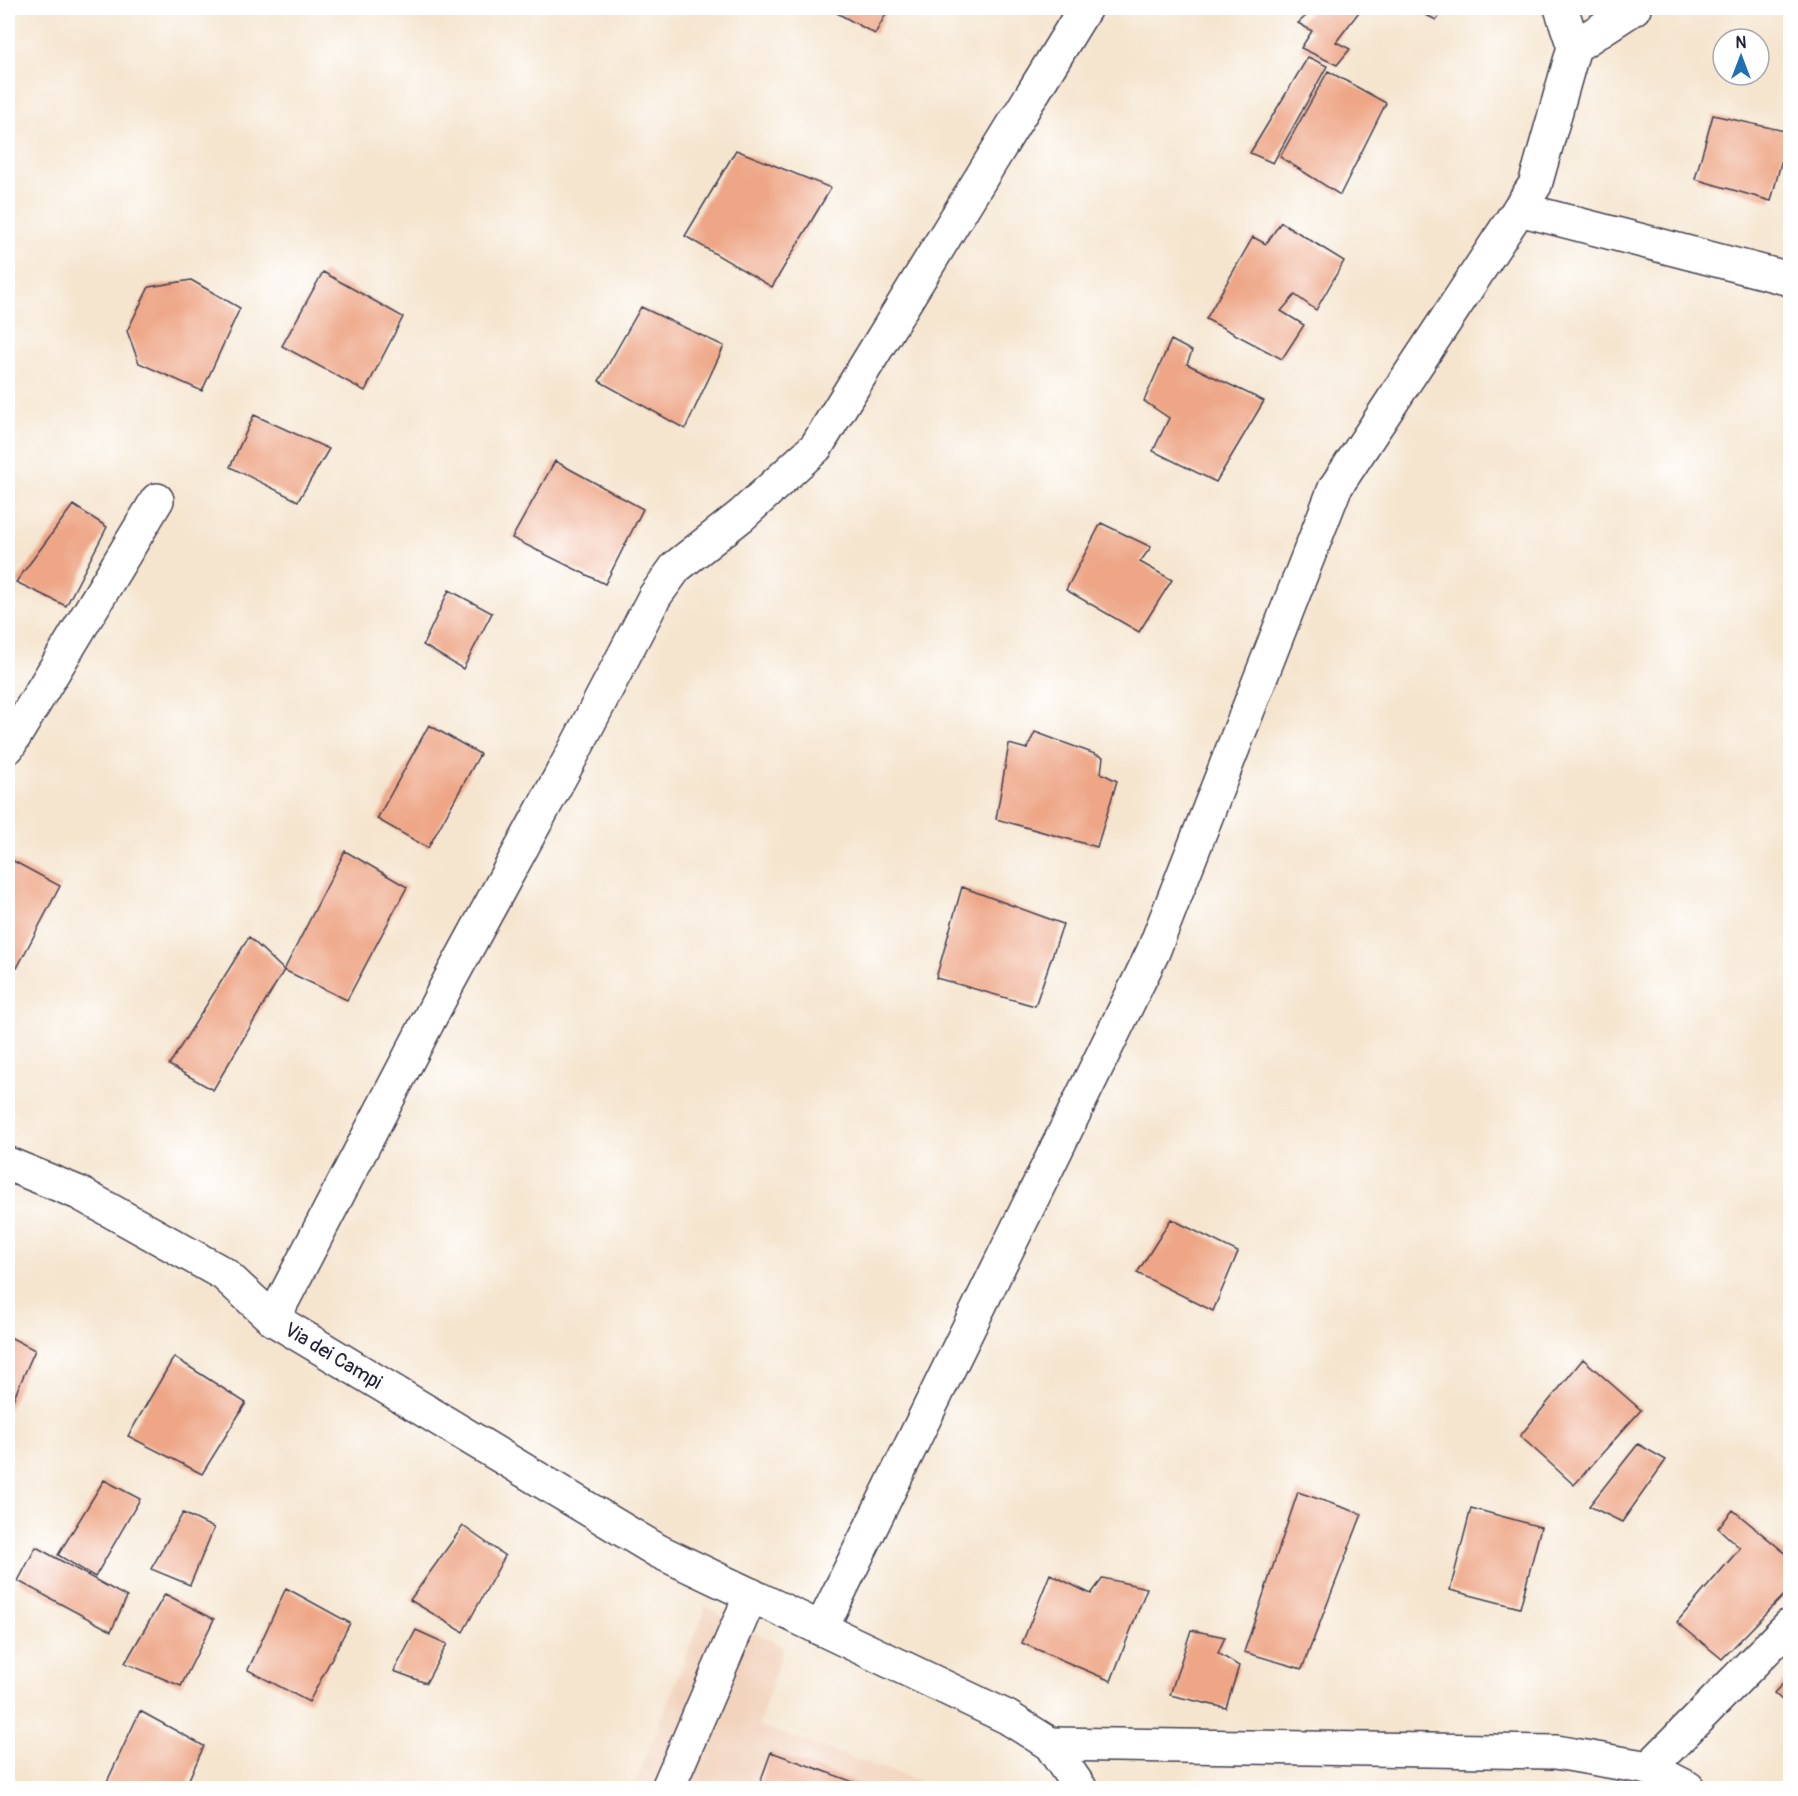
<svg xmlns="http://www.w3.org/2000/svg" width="1798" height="1796" viewBox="0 0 1798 1796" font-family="Pangolin,sans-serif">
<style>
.built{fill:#f2d4be}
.building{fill:#eea686}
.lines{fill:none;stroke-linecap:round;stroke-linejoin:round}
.minor-casing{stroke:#423f51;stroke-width:36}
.minor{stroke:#fff;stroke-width:33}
.labels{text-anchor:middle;stroke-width:5;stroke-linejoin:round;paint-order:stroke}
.street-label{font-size:20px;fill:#22223b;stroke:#fff}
</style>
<rect width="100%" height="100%" fill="#fff"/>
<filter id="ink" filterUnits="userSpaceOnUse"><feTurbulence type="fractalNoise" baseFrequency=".0167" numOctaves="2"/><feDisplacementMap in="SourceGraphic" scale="12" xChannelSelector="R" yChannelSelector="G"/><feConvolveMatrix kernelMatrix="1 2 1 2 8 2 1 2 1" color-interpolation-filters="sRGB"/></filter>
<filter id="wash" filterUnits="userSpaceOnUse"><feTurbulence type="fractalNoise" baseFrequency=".008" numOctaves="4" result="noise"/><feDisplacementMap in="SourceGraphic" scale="24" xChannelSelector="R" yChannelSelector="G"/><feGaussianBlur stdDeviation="1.35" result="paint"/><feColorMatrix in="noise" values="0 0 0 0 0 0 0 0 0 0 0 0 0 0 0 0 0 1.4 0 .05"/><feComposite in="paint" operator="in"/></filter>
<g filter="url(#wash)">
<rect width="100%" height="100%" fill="#f5e5cf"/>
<path class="built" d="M706,1607L783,1647L759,1726L940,1788H633Z"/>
<g id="blocks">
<path class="building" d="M828,8H889L875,34Z
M1315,8H1362L1336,42L1350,49L1337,65L1301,48L1312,31L1298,23Z
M1412,8H1443L1436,20Z
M1308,57L1327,66L1273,163L1250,153Z
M1328,71L1386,103L1340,195L1280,157Z
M1713,115L1789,132L1771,201L1695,179Z
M736,150L831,188L772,287L685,236Z
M1281,222L1344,261L1316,310L1295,295L1281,311L1304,325L1282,359L1206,319L1253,237L1266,244Z
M323,272L403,317L365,391L282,346Z
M191,280L240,308L202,391L139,363L127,331L149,287Z
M641,307L724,346L685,429L599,381Z
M1171,340L1192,351L1187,364L1264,401L1216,482L1153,451L1169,418L1144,401Z
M254,415L329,449L298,501L230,467Z
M555,461L643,509L605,584L512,538Z
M73,505L107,527L66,606L16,582Z
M1101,523L1151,547L1140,562L1172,580L1139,632L1066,590Z
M449,590L492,613L463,669L423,645Z
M429,725L480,754L428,848L377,819Z
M1035,732L1103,757L1101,773L1117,781L1097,847L996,819L1009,744L1027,749Z
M345,851L407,887L347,1000L284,970L213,1090L169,1065L249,937L284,970Z
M8,858L60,886L17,968L8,963Z
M962,887L1063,924L1035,1006L936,978Z
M1171,1219L1238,1252L1213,1311L1137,1273Z
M8,1336L35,1350L8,1411Z
M174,1357L246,1403L202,1474L128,1436Z
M1583,1359L1641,1410L1574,1485L1520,1436Z
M1638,1444L1666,1460L1622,1522L1589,1506Z
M104,1480L140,1499L95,1577L58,1555Z
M1298,1492L1362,1514L1302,1669L1244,1652Z
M1471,1508L1541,1527L1520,1608L1450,1590Z
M1733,1510L1790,1557V1589L1722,1659L1677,1622L1740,1548L1718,1528Z
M183,1513L214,1528L190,1585L151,1569Z
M463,1526L505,1556L463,1632L410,1600Z
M36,1547L127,1597L111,1631L18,1581Z
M1050,1574L1091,1594L1103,1578L1147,1588L1111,1681L1022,1643Z
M286,1588L350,1623L309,1702L248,1670Z
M165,1594L214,1619L181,1686L125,1663Z
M416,1630L447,1644L426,1683L394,1671Z
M1191,1630L1225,1637L1218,1653L1239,1666L1226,1708L1170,1695Z
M1790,1676V1707L1774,1693Z
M140,1711L204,1746L185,1788H104Z
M771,1752L870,1788H758Z"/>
</g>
</g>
<g filter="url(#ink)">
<use href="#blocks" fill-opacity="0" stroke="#423f51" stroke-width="1.5"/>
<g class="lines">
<g class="minor-casing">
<g id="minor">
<path d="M1574,47L1634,8"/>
<path d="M1519,209L1790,279"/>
<path d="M8,747L157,500"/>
<path id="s1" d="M8,1164L79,1193L224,1274L273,1319L658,1551L1007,1717L1050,1744L1080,1788"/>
<path d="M273,1319L447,985L571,757L655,596L676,567L742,515L816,447L1085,8"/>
<path d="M821,1629L1153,952L1335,488L1535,185L1574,47L1561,8"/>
<path d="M1050,1744L1556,1752L1649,1768L1688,1788"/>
<path d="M1649,1768L1790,1625"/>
<path d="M668,1788L751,1595"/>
</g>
</g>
<use href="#minor" class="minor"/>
</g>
</g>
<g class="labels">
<g class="street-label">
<text dy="7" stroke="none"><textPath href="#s1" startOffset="380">Via dei Campi</textPath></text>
</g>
</g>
<rect width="1798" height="1796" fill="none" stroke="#fff" stroke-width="30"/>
<g transform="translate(1741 57)"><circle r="28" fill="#ffffff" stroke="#a7a7b1" stroke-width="1.5"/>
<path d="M0-4.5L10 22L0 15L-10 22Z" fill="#1f6fb2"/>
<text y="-9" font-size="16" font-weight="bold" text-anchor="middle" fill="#22223b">N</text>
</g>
</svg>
